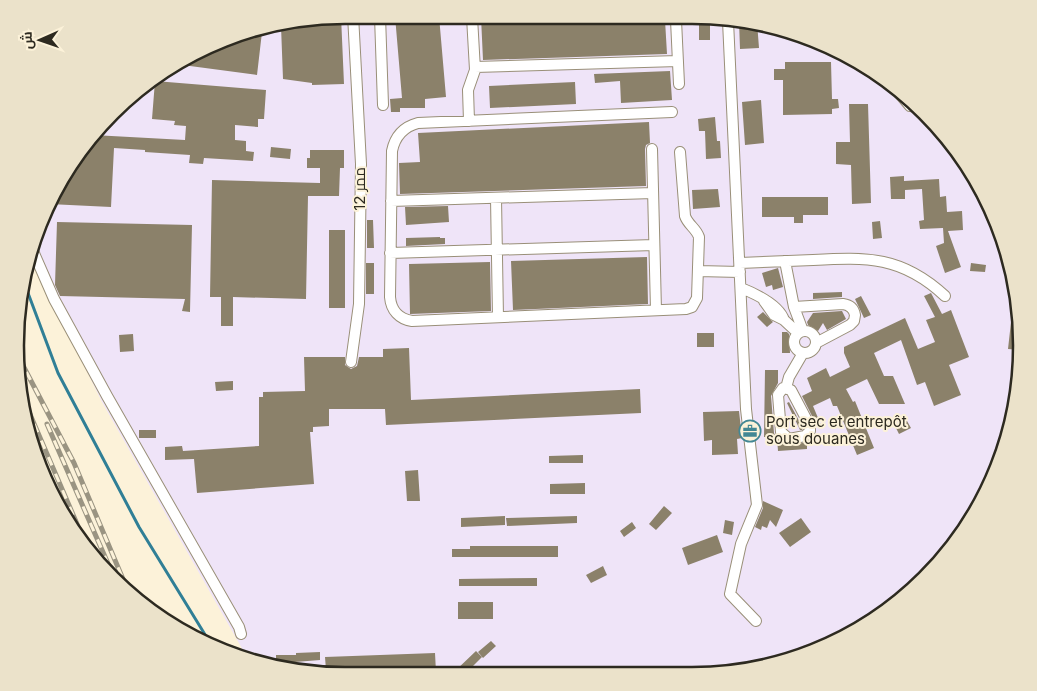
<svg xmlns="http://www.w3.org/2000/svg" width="1037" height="691" viewBox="0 0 1037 691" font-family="Inter,Cairo,sans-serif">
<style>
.industrial{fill:#efe4f8}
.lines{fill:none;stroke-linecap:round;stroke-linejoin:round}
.stream{stroke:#307f96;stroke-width:3}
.building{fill:#8b816a}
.minor-casing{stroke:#998f78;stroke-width:12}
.minor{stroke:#fff;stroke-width:10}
.rail-casing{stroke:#9a9482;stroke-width:5}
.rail{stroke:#fcf2d9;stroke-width:3;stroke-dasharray:9;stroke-linecap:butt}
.labels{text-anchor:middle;stroke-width:4;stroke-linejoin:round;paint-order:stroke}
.street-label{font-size:15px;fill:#2d2a20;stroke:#fcf2d9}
.poi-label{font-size:15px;fill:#2d2a20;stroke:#fcf2d9;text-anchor:start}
.rim{fill:none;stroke:#2d2a20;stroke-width:2.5}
</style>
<rect width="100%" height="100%" fill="#fcf2d9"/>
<path class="industrial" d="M346,15L756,21L838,49L925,112L966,162L997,219L1016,281L1022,345L1016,410L997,472L966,529L925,579L874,621L818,651L756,670L691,676L281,670L248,659L102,402L31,257L40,219L83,144L162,71L240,32Z"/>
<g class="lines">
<path class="stream" d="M25,285L58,373L139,527L212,646"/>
</g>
<path class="building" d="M341,16L344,84L312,85V83L283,79L281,26Z
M395,16H439L446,97L425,99V108H400V112H391L390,99L402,98Z
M481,17L665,20L667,54L483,60Z
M739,21L757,22L759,48L740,49Z
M699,25H710V40H699Z
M251,31L262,32L257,75L175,64L240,32Z
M785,62H831L832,99H838L839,108L832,109V114L783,115V80H774V69H785Z
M670,71L672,100L621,103L620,81L595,83L594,74Z
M155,81L266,90L264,119H258V127L235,125V140L246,141V151L254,152L253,161L204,158L203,164L189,163L190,155L145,152V150L114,148L111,207L49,204L83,144L93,135L185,140L186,126L174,125L175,121L152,119Z
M575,82L576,104L490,108L489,86Z
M761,100L764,143L745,145L742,102Z
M849,104H868L871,203L852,204L851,165L836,164V142H850Z
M715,117L717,141H720L721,158L706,159L705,131H699L698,119Z
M649,122L650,143L646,145L645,149L646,186L400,194L399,163L420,162L418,133Z
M271,147L291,149L290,159L270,157Z
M310,150H344V168H340L339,196H308L306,299L233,297V326H221V297H210L212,180L320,183V168H307V158H310Z
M904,176V181L939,179L940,197L946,196L947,212L962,211L963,230L948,231L961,267L945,273L936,246L944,243L943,228L920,229L919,221L924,220L922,189L905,190V199H891L890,177Z
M718,189L720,207L693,209L692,190Z
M762,197H828V215H803V223H794V217H762Z
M448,206L449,222L406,225L405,207Z
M367,220H373L374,248H367Z
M880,221L882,238L873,239L872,222Z
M57,222L192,225L190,312L182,311L185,299L60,296L55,285Z
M329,230H345V308H329Z
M440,237V238H445V244L406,246V238Z
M647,257L648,304L513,310L511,261Z
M490,262L491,311L410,314L409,264Z
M366,263H374V294H366Z
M971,263L986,265L985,272L970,271Z
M778,268L783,287L773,290L772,285L766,287L762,273Z
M842,292V297L813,299V293Z
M931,293L942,314L951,310L969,357L949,365L961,395L934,406L925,382L917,385L901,340L874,353L884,376H893L905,404H879L867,379L846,389L853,402L855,401L874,448L857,455L837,406H833L830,398L813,406L821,425L817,426L802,396L812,391L807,378L826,368L830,377L850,367L844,353V347L905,318L918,349L935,342L926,320L935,317L924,296Z
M1014,295H1017L1022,350L1008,349Z
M861,296L871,315L864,318L855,299Z
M842,311L846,319L827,330L823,323L818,331L808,325L807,322L813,313Z
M763,312L773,322L767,327L757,317Z
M782,332H787L789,334L790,353H782Z
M697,333H714V347H697Z
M133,334L134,351L120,352L119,335Z
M409,348L411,400L640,389L641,413L386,425L385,409H329V426L313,427V432H310L314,484L197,493L194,459L165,460V447L182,446L183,451L259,446V397H263V392L305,391L304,357H345V365L351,369L357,366L359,357H383V349Z
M765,370H778V383L771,396L774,433L776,437H764Z
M233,381V390L216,391L215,382Z
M789,402L803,428L802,430H800L787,403Z
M739,411L742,438L737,439L738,454L712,455V440L704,441L703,412Z
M907,421L911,428L899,434L895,426Z
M139,430H156V438H139Z
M777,438L788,446L807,442V449L778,451Z
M583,455V463H549V456Z
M418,470L420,501H407L405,471Z
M585,483V494H550V484Z
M763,501L783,510L776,527L770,520L767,528L762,526L761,530L755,527L763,508Z
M664,506L672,513L656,530L649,524Z
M505,516V525L461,527V518Z
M577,516V523L507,526L506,518Z
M801,518L811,532L790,547L779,533Z
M725,520L734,522L732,535L723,533Z
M632,522L636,528L624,537L620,531Z
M717,535L723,552L688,565L682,548Z
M470,546H558V557H452V549H470Z
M603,566L607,575L591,583L586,575Z
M537,578V586H459V579Z
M458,602H493V619H458Z
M491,641L496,646L483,658L478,652Z
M476,651L482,657L466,673L454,672Z
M320,652V660L295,662V670H281L276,668V655H296V653Z
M435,653L436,672L326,670L325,657Z"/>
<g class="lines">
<g class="minor-casing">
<path id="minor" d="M380,16L383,105
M676,20L679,84
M728,21L746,409L757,505L741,544L730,594L756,621
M475,67L678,61
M899,93L910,106L919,107
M672,112L418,123C403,127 395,136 392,151L390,297C391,310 399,319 412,321L686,309L692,307L697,298L699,237C696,228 688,225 685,216L680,152
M469,121L468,90L475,70L472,17
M652,149L656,310
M496,198L498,317
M391,201L653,193
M33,251L54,299L107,396L239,627L241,634
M390,253L654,245
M785,261L794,307L803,331
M740,263C764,262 788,261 813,260C867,257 902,256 945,296
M698,271L740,272
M741,288C756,294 779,305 784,320
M764,301L774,315L784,320L798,333
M794,307L843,304C850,305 854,309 855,315L854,321L850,325L816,343
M794 342a11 11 0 1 1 22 0a11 11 0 1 1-22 0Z
M351,362L359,304L361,164L353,15
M783,388L791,390L810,426V431L805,436L789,439L781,432L778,395Z
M786,388L789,377L803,353"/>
</g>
<use href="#minor" class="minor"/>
<g class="rail-casing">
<path id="rail" d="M18,356L74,463L128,591
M20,391L86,545
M47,424L116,582"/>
</g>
<use href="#rail" class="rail"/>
</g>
<defs>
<g id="office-ring" transform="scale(1.125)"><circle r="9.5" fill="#fcf2d9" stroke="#428794" stroke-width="1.5"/><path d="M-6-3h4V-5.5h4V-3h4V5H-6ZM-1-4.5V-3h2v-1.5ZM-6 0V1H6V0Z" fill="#428794"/></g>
</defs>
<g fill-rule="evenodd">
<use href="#office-ring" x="750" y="431"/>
</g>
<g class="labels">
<g class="street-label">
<text transform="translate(360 189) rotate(-90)" y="5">ممر 12</text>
</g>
<g class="poi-label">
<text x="766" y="427">Port sec et entrepôt<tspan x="766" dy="17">sous douanes</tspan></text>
</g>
</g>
<path d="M0 0H1037V691H0ZM345 24H692A321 321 0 0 1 1013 345V346A321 321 0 0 1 692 667H345A321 321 0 0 1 24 346V345A321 321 0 0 1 345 24Z" fill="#ebe2ca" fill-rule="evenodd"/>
<path class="rim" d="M345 24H692A321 321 0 0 1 1013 345V346A321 321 0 0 1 692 667H345A321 321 0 0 1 24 346V345A321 321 0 0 1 345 24Z"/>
<g transform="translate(40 40) rotate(268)" stroke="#fcf2d9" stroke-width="4" paint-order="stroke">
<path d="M0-4L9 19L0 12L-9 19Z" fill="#2d2a20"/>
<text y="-8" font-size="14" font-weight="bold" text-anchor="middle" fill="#2d2a20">ش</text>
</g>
</svg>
